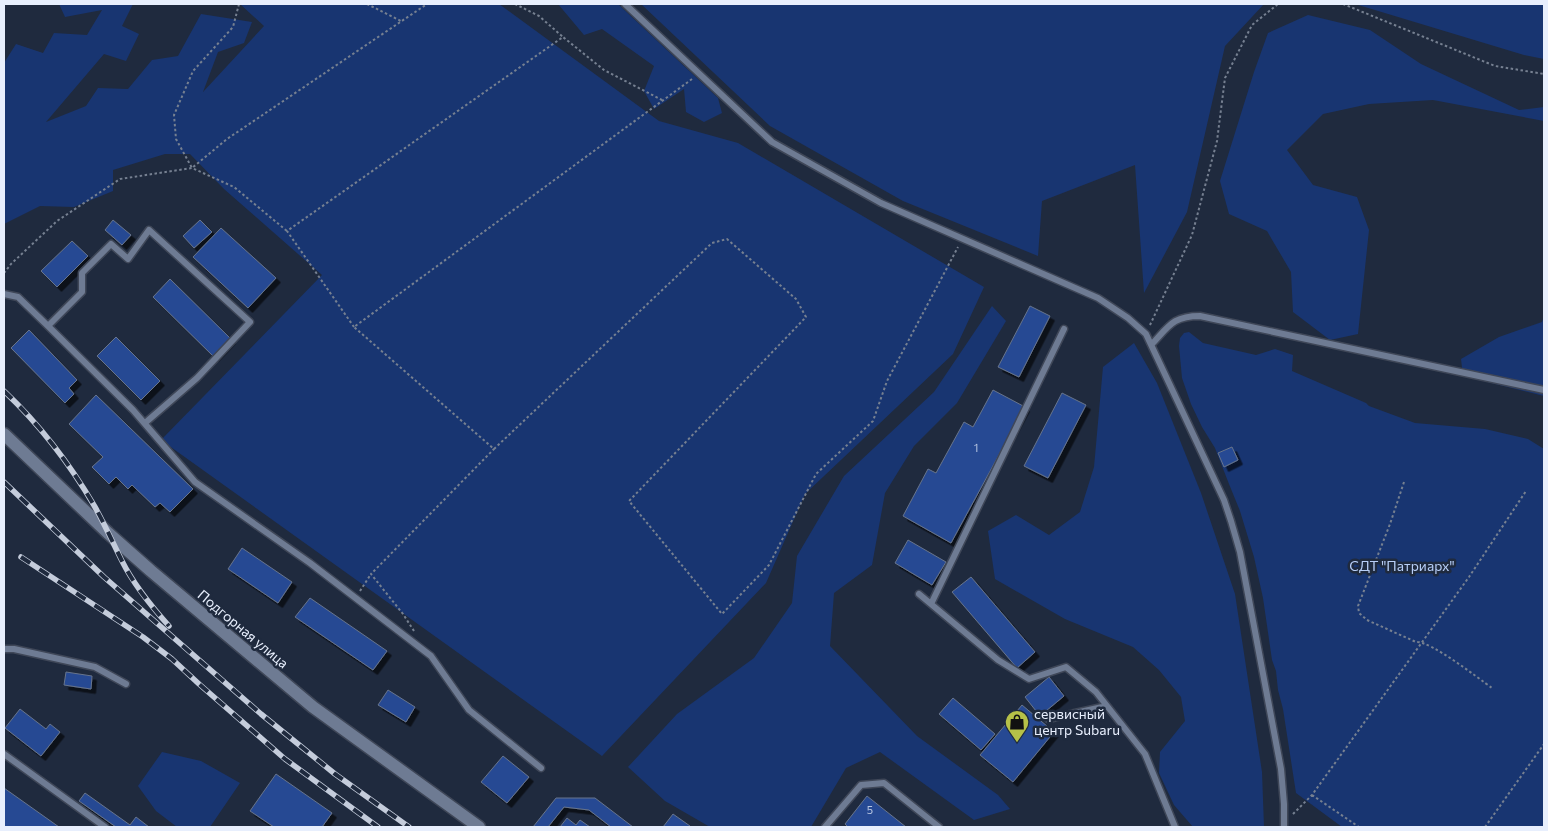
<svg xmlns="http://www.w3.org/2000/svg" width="1548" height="831" viewBox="0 0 1548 831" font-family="Commissioner,sans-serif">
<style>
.green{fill:#183571}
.building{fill:#264a93;stroke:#67748c;filter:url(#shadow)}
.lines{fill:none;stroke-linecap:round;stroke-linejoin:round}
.service-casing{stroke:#3f4758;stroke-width:9}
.minor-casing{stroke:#3f4758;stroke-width:15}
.path{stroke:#768091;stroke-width:2;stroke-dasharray:2.5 2.5;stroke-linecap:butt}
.service{stroke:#6e7b93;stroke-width:6}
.minor{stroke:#6e7b93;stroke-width:12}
.rail-casing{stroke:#c4ccdb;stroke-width:5.5}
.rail{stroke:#1f2a3e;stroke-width:4;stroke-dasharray:11;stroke-linecap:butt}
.labels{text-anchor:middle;stroke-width:5;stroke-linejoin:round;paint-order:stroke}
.number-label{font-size:11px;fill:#b8c6e2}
.park-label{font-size:14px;fill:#b7cef7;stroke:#1f2a3e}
.street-label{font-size:14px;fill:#e8effd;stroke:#1f2a3e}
.poi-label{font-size:14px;fill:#e8effd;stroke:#1f2a3e;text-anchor:start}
</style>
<defs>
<filter id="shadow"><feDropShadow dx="4.5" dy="4.5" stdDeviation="0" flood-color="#0009"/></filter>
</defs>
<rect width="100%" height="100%" fill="#1f2a3e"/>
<path class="green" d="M59,4H133L122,26L139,34L126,61L104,54L46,122L86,106L98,88L128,89L152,60L178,56L201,14L252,22L244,43L218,52L203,92L264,26L240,4H499L659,121L738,143L984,287L953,354L805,494L766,583L602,756L161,440L322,275L224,189L190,154H165L113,170V191L74,207L40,206L4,224V63L16,44L43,53L54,33L87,35L102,10L65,17Z
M558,4H618L718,98L722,113L704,122L686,112L684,89L654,109L644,91L654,66L602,29L584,35Z
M641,4H1264L1225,46L1187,212L1144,293L1135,165L1042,201L1038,256L903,201L770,126Z
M1355,4H1544V59L1524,55Z
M1308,15L1370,30L1421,64L1519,110L1544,107V121L1433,100L1369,104L1323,114L1287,150L1313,185L1357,197L1369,230L1358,334L1330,340L1293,312L1291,272L1267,231L1229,214L1220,181L1254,72L1268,33Z
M992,306L1006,321L957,403L914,446L885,493L872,565L834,593L830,646L917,736L998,795L1010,809L974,820L880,752L846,768L811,827H710L665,801L628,767L677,714L754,658L792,603L797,556L844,476L934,392Z
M1544,316V396L1463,376L1461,359L1499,337L1542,322Z
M1189,332L1203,343L1256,355L1275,349L1293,355L1292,371L1366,403L1369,406L1415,423L1485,429L1528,439L1544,449V827H1342L1296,793L1283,709L1278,690L1276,671L1272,660L1263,598L1254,557L1240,511L1229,484L1215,448L1202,427L1191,404L1182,378L1179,346L1180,338L1184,333Z
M1134,343L1157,383L1201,493L1235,594L1262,772L1264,827H1193L1174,805L1159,773L1160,752L1185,721L1181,697L1159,670L1133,647L1065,619L995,579L988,531L1016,515L1049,535L1080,512L1094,467L1103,367Z
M162,752L201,761L240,783L210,827H177L156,811L138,786Z"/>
<path class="building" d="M113,220L131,235L122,245L105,230Z
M200,220L212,232L194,248L183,236Z
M221,228L276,278L248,308L193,257Z
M72,241L88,256L57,287L41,271Z
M170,279L231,339L214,357L153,297Z
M1030,306L1050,316L1019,377L998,367Z
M29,330L77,380L69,388L74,394L65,403L11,348Z
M116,337L160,381L141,400L97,356Z
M993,390L1025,407L951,543L903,516L928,469L936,473L964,422L973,427Z
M1062,393L1086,405L1048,478L1024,466Z
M96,395L193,489L170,512L160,503L155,507L132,485L128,489L116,477L109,484L92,467L103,457L69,424Z
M1232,447L1238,460L1224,467L1218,453Z
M908,540L946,562L932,585L895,563Z
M242,548L292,582L278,603L228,569Z
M971,577L1035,652L1017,668L952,592Z
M310,598L387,651L373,670L295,617Z
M66,672L92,676L91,689L64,685Z
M1049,677L1064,696L1040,716L1025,697Z
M388,690L415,707L406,722L378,705Z
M953,698L995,734L981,750L939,714Z
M1022,705L1054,732L1013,782L980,755Z
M20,709L46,729L50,724L60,732L41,756L5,728Z
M503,756L529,777L507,803L481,782Z
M276,774L332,813L322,827H274L250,811Z
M4,788L59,827H4Z
M85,793L130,825L136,817L149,827H116L79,801Z
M867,796L906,827H848L845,824Z
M556,798H595L633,827H611L589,810L564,807L548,827H533Z
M673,814L690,826L689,827H663Z
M567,818L576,825L580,820L590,827H560Z"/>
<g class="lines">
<g class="service-casing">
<path id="service" d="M625,4L772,142L881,203L1098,298L1128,318L1146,334L1224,500L1231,521L1240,552L1281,769L1284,804V827
M4,294L18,297L48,326L133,410L195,482L310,563L431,656L469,710L541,768
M48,326L82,292V273L111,244L128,259L149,230L250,322L197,378L145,423
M1152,344C1169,326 1173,316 1200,316L1544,390
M919,594L998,660L1029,679L1066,667L1096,692L1145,754L1175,827
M931,604L1064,329
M4,649H14L95,667L126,684
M1048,719L1107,706
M4,754L105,827
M825,827L861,785L884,783L939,827"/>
</g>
<g class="minor-casing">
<path id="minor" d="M4,434L108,533L151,571L313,707L479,827"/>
</g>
<path class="path" d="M239,4L233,27L193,71L174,115L176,139L192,168L227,139L427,4
M367,4L401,21
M515,4L539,16L563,37
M1343,4L1495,66L1544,74
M692,79L354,327L494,449L712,243L727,239L796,299L806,317L629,501L722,614L769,565L816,474L873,421L887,381L958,247
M4,273L11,264L57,221L120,179L192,168L234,187L287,231
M1150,325L1192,235L1217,141L1225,78L1252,25L1278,4
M354,327L287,231L563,37L604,70L662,100
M1404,482L1390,524L1358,606L1359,613L1367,620L1416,642C1431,641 1478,678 1492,688
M360,591L371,574
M414,631L403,614L371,574L494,449
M1312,795L1359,827
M1293,814L1312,795L1469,577L1526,491
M1485,827L1544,744"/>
<use href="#service" class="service"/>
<use href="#minor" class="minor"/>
<g class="rail-casing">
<path id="rail" d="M4,391C40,425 70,464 95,507C105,525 113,543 122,561C134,585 151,606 169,626
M4,482L104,577L261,714L335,774L409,827
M21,557L143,637L172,659L199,684L285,759L378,827"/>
</g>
<use href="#rail" class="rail"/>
</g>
<defs>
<g id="shop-pin" transform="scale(1.25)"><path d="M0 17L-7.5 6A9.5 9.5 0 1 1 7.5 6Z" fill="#b6c148" stroke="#1f2a3e"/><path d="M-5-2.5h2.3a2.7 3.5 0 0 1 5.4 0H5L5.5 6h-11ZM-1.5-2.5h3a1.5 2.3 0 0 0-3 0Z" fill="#111"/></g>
</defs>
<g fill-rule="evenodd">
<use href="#shop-pin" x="1017" y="722"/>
</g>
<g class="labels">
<g class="number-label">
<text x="976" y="452">1</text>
<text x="870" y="814">5</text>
</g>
<g class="park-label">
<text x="1402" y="571">СДТ "Патриарх"</text>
</g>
<g class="street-label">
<text transform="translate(243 629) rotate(40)" y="5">Подгорная улица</text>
</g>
<g class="poi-label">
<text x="1034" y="719">сервисный<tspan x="1034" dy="16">центр Subaru</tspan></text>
</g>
</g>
<rect width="1548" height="831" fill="none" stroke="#e8effd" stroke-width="10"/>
</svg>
